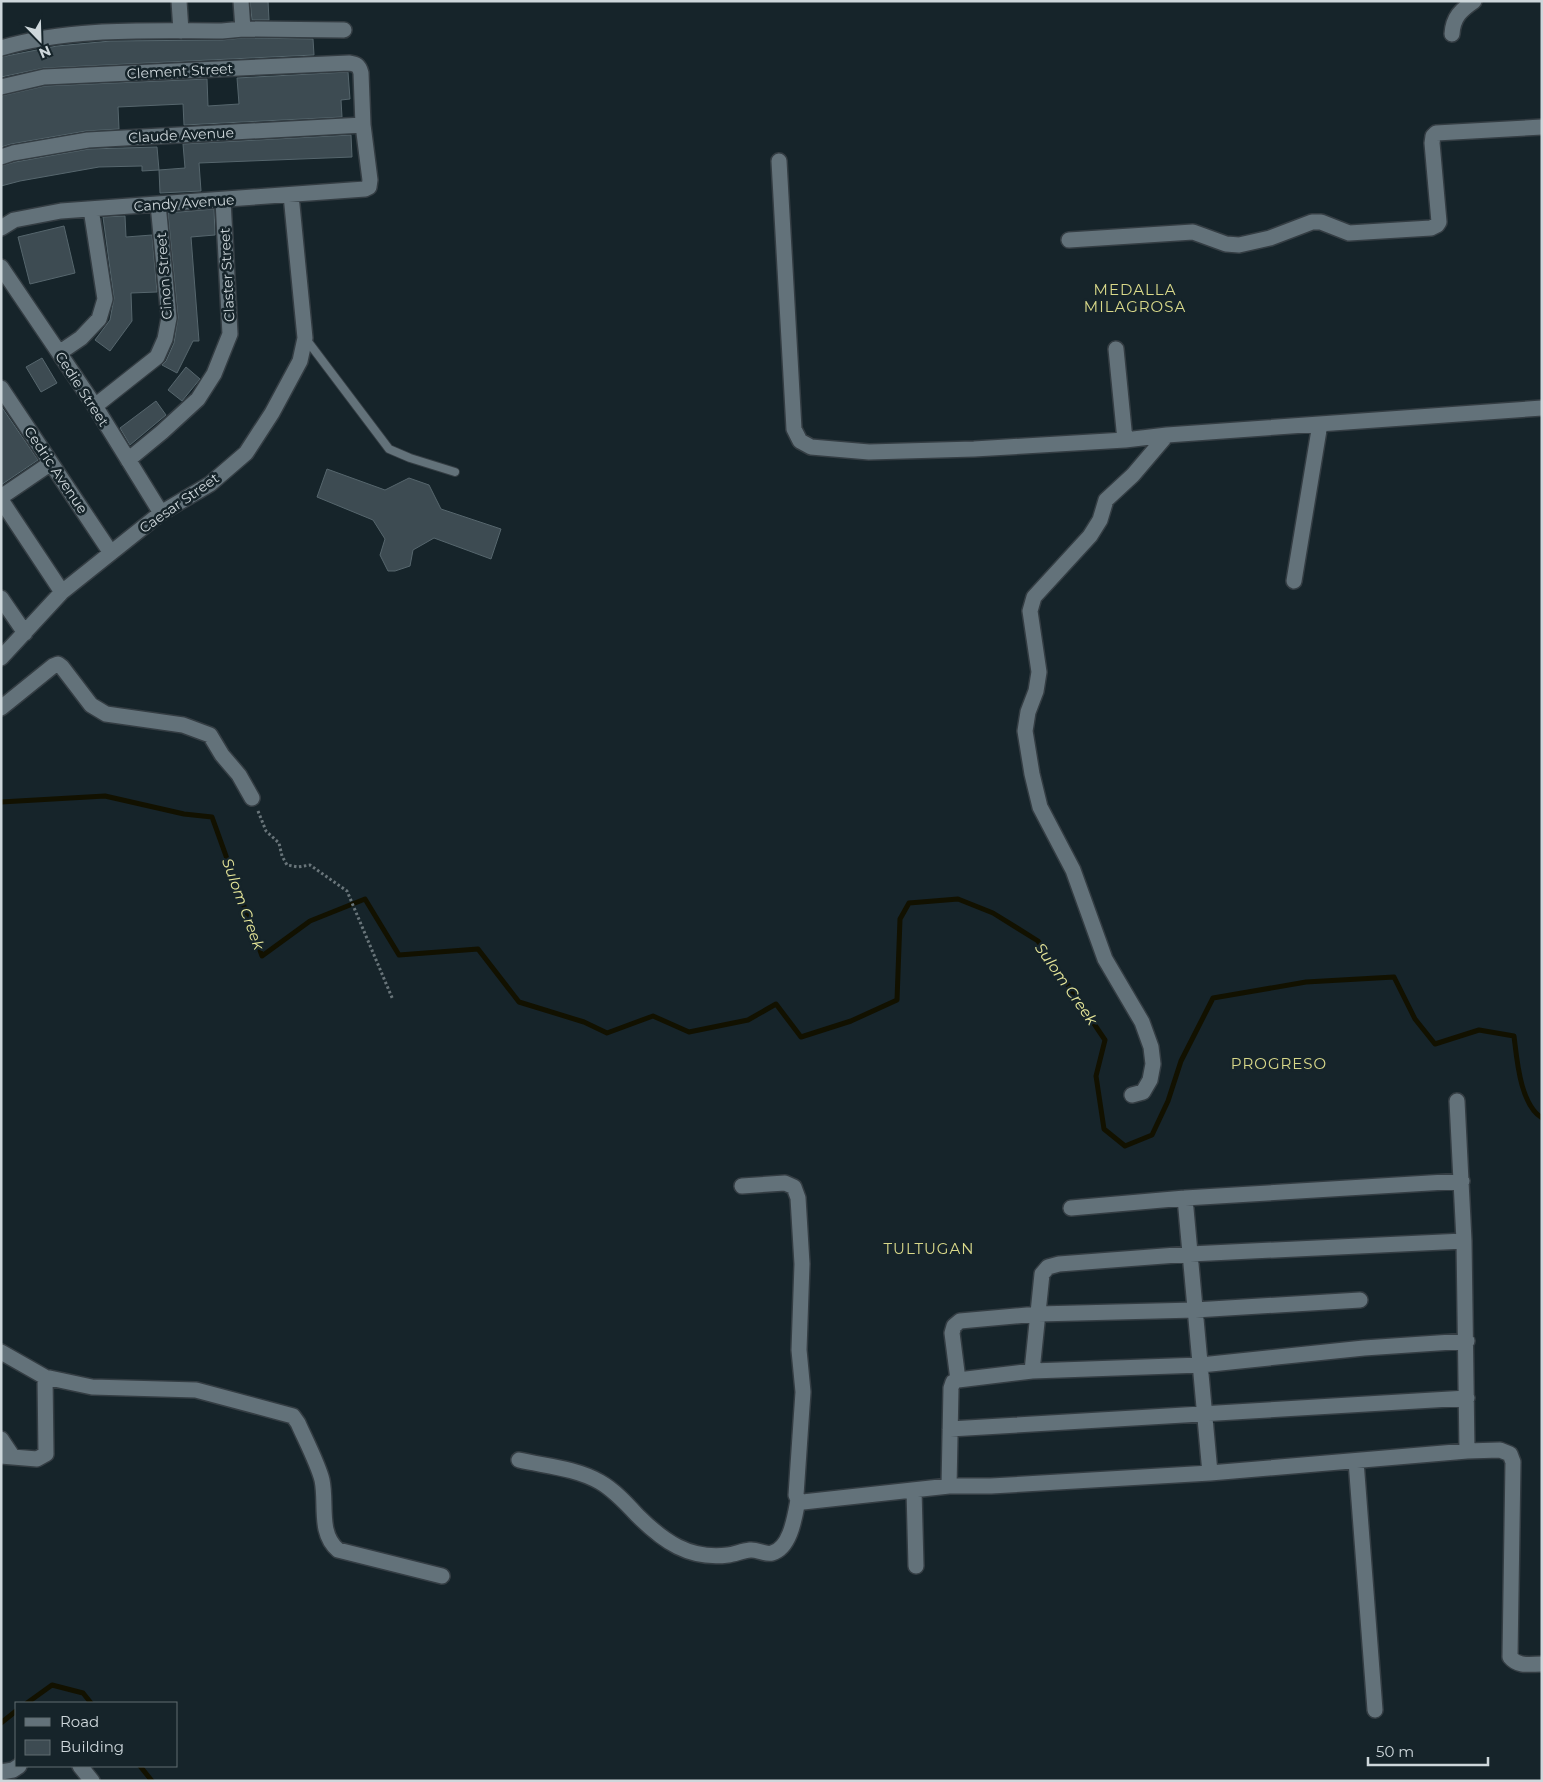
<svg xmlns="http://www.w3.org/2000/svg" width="1543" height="1782" viewBox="0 0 1543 1782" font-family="Montserrat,sans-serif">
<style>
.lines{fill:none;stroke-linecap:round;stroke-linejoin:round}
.stream{stroke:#121100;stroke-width:5}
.building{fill:#3d4b52;stroke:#56666d}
.lane-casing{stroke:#343d43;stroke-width:10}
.street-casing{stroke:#343d43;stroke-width:18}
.path{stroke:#69757a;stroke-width:3;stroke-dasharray:2.5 2.5;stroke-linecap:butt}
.lane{stroke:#63727a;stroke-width:8}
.street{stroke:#63727a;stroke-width:15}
.labels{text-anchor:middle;stroke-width:5;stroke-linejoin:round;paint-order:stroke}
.street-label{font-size:14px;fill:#ced7db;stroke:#16242a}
.neighbourhood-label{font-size:15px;letter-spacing:1px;fill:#d9d98a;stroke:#16242a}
.water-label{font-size:15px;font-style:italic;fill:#e8e89a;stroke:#16242a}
</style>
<rect width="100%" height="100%" fill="#16242a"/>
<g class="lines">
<path class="stream" d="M1,802L105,796L184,814L212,817L262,956L310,921L365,899L399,955L478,949L519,1002L584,1022L607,1033L653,1016L689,1032L748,1020L776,1004L801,1037L851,1021L897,1000L900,919L909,903L958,899L993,913L1038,941L1105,1040L1096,1076L1104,1129L1125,1146L1152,1135L1168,1101L1181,1061L1213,998L1306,982L1394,977L1415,1019L1435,1044L1479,1030L1514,1036C1517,1060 1520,1104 1542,1118
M27,1703L52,1685L83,1693L91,1703
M1,1723L16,1711
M140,1766L152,1781"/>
</g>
<path class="building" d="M250,1H268L269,20H252Z
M243,38L313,39L314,55L44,68L1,77V57L57,46L111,41L222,40Z
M348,72L350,99L341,100L342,117L184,125L183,104L118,107L119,129L86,131L11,144L1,147V96L45,86L207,79L208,106L239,104L237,78Z
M351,135L352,157L199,163L201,191L160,193L159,170L185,168L183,144Z
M157,147L159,170L142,171V166L99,167L20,181L1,186V166L15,162L89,149Z
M214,209L215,235L191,237L199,341H193L177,373L162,365L166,361L174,343L178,317L168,213Z
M125,216L126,237L152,235L157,292L131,293L132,321L110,351L95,340L110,320L114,298L103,217Z
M64,226L75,273L30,284L18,237Z
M42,358L57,383L41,392L26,367Z
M186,367L200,379L182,401L168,390Z
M156,401L166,415L130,445L120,428Z
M1,406L38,460L1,485Z
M327,469L385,490L409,478L429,485L441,509L501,529L491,559L434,538L413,550L410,566L395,571H388L380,555L385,539L373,520L317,497Z"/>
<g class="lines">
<g class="lane-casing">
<path id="lane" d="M306,339L389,449L410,458L455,472"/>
</g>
<g class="street-casing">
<path id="street" d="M179,1L181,31
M241,1L243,29
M1452,34C1453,17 1461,10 1474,1
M1,48C72,27 149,31 222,31L243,29L344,30
M1,87L44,77L349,63C356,64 359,65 361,73L363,125L370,180L369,187L365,189L61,211L14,220L1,228
M1,157L13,153L88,140L363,125
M779,161L794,429L800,441L811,447L869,452L974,449L1125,440L1167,435L1542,408
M1069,240L1193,232L1226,244L1239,245L1270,238L1312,222H1321L1349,233L1431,228L1437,225L1439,222L1432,143L1433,136L1436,133L1542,127
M1,267L95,406L161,513
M1116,349L1125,440
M59,353L81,338L99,319L105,299L91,209
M1,388L111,553
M95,406L157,357L165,339L169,318L158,204
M128,460L162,432L198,399L214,374L230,334L223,200
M1,497L51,463
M1,500L62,592
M1294,581L1320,424
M1,598L25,633
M1,658L62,592L161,513L210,484L246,453L272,413L300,361L305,338L291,195
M1,708L53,666L58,664L62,667L91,705L106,714L183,725L210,735L222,755L239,775L252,798
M1132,1095L1143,1092L1150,1080L1153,1064L1151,1047L1142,1022L1105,959L1073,870L1040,807L1032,774L1025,731L1028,712L1036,691L1039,672L1030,611L1034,597L1090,536L1100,520L1106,500L1133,475L1167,435
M1457,1101L1464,1241L1467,1451
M742,1186L785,1183L794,1187L798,1198L802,1264L799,1350L803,1392L796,1495L798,1500L803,1502L949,1486
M1185,1198L1210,1473
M1071,1208L1185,1198L1462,1181
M1467,1341L1364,1348L1201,1365L1032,1371L958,1380L953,1382L951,1388L949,1486H991L1210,1473L1467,1451L1500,1450L1510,1454L1513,1462L1510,1657C1518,1667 1530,1664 1542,1664
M1,1352L45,1377L46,1454L37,1459L1,1456
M1032,1371L1042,1274L1048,1267L1059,1264L1190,1254L1464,1241
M45,1377L92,1387L196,1390L293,1416L298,1423C305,1439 318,1464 322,1480C327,1504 318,1533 338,1550L442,1576
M958,1380L952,1333L954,1326L960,1321L1038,1314L1195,1310L1360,1300
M950,1429L1467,1398
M1,1439L13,1457
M519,1460C545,1466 576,1468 600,1482C614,1490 626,1503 637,1515C663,1541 689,1560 728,1555C735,1554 742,1551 750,1550C757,1549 765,1555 772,1553C791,1548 795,1515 798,1500
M1356,1461L1375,1710
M914,1490L916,1566
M80,1766L92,1781
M1,1772L13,1770L19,1766"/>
</g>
<path class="path" d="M258,811L266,831L279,843L282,856L287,865L298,867L310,865L347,891L393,1000"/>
<use href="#lane" class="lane"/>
<use href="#street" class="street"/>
</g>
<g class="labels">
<g class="street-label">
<text transform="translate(180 71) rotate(-3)" y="5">Clement Street</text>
<text transform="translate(181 135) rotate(-3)" y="5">Claude Avenue</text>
<text transform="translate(184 203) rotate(-4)" y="5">Candy Avenue</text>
<text transform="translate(227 275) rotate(-93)" y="5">Claster Street</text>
<text transform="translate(164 276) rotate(-94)" y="5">Cinon Street</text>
<text transform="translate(82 389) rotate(57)" y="5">Cedie Street</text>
<text transform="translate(56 470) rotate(56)" y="5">Cedric Avenue</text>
<text transform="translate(179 503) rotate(-35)" y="5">Caesar Street</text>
</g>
<g class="neighbourhood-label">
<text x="1135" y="295">MEDALLA<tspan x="1135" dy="17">MILAGROSA</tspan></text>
<text x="1279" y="1069">PROGRESO</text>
<text x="929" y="1254">TULTUGAN</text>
</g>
<g class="water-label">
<text transform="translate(243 904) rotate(70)" y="5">Sulom Creek</text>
<text transform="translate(1066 984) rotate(55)" y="5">Sulom Creek</text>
</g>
</g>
<rect width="1543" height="1782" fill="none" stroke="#ced7db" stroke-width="5"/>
<rect x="15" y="1702" width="162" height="65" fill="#16242a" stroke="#606c71"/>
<rect x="25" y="1718" width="25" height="8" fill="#63727a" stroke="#606c71"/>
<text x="60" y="1727" font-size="15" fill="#ced7db">Road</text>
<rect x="25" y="1740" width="25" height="15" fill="#3d4b52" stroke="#606c71"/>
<text x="60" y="1752" font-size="15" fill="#ced7db">Building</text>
<g transform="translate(40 40) rotate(157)" stroke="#16242a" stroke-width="4" paint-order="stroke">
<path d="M0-4L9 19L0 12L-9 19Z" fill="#ced7db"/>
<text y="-8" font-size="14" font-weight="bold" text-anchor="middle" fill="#ced7db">N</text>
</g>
<path d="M1368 1757v8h120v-8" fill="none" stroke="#ced7db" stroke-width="2.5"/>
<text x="1376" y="1757" font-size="15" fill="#ced7db" stroke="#16242a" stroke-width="4" paint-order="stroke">50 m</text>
</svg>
